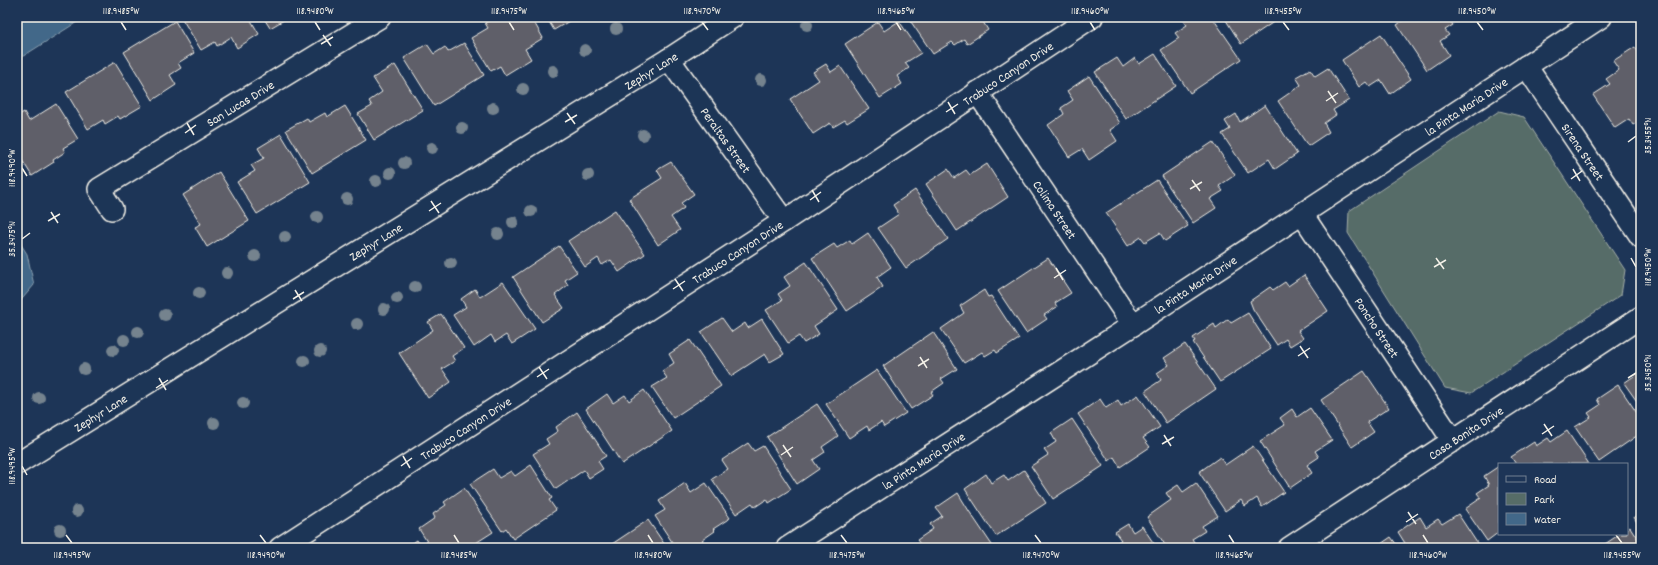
<svg xmlns="http://www.w3.org/2000/svg" width="1658" height="565" viewBox="0 0 1658 565" font-family="Dekko,sans-serif">
<style>
.green{fill:#566c67;stroke:#a5aea8}
.water{fill:#426889;stroke:#899faf}
.building{fill:#5e5e69;stroke:#f4f1e8}
.lines{fill:none;stroke-linecap:round;stroke-linejoin:round}
.minor-casing{stroke:#f4f1e8;stroke-width:24}
.minor{stroke:#1d3557;stroke-width:21}
.tree{fill:#75838e}
.ticks{fill:none;stroke:#f4f1e8;stroke-width:1.5}
.labels{text-anchor:middle;stroke-width:3;stroke-linejoin:round;paint-order:stroke}
.street-label{font-size:13px;fill:#f4f1e8;stroke:#1d3557}
.neatline{fill:none;stroke:#f4f1e8;stroke-width:1.5}
.ticks-label{font-size:10px;text-anchor:middle;fill:#f4f1e8}
</style>
<rect width="100%" height="100%" fill="#1d3557"/>
<filter id="ink" filterUnits="userSpaceOnUse"><feTurbulence type="fractalNoise" baseFrequency=".025" numOctaves="2"/><feDisplacementMap in="SourceGraphic" scale="8" xChannelSelector="R" yChannelSelector="G"/><feConvolveMatrix kernelMatrix="1 2 1 2 8 2 1 2 1" color-interpolation-filters="sRGB"/></filter>
<g filter="url(#ink)">
<path class="green" d="M1499,111L1524,117L1625,270L1621,295L1471,393L1445,388L1348,233L1349,211Z"/>
<path class="water" d="M17,17H85L17,60Z
M17,238L27,254L34,285L17,305Z"/>
<path class="building" d="M181,17H249L259,34L237,48L231,37L217,46L215,42L201,50Z
M263,17H289L270,28Z
M495,17H531L543,38L525,49L531,59L505,75L500,66L491,71L471,38L488,28L485,23Z
M546,17H576L554,30Z
M913,17H980L988,30L967,44L964,39L955,45L952,42L933,54L909,19Z
M995,17H1007L999,22Z
M1181,17H1212L1241,59L1190,93L1161,50L1179,38L1175,33L1187,25Z
M1224,17H1281L1241,44Z
M1408,17H1448L1453,25L1445,30L1449,35L1440,41L1449,55L1427,70L1397,25Z
M175,21L194,53L178,63L181,68L170,75L176,85L153,100L124,52Z
M899,21L921,53L905,63L909,68L897,76L902,84L880,98L845,44L878,22L884,31Z
M1381,34L1411,79L1390,94L1381,80L1370,87L1366,82L1359,87L1342,60Z
M464,43L484,75L434,106L404,58L427,44L434,54L445,47L448,52Z
M1635,47L1641,56V120L1633,125L1629,119L1615,128L1593,95L1610,84L1606,79L1619,70L1613,61Z
M1155,54L1176,86L1126,119L1095,72L1117,58L1123,67L1135,58L1139,64Z
M115,62L142,106L120,119L118,116L105,124L103,120L88,129L66,92Z
M826,64L831,72L840,66L869,109L847,123L845,120L833,127L830,123L813,134L790,99L819,80L813,72Z
M395,65L423,110L374,140L358,114L372,106L369,101L382,92L373,78Z
M1328,68L1349,100L1333,110L1336,115L1324,123L1329,132L1308,146L1278,101L1301,85L1296,77L1310,69L1315,76Z
M1089,76L1120,123L1110,130L1117,141L1089,160L1082,149L1069,157L1048,125L1064,114L1061,108L1073,100L1067,91Z
M56,104L78,139L63,148L65,152L53,160L54,162L32,176L17,152V116L24,112L29,121Z
M1265,105L1297,154L1275,169L1269,159L1248,173L1222,134L1230,129L1225,121L1236,114L1240,122Z
M345,106L366,140L312,173L286,130L307,118L309,122L325,113L327,117Z
M281,134L310,182L257,214L237,182L255,171L251,165L264,158L258,148Z
M1213,142L1235,175L1219,186L1223,191L1210,199L1216,208L1193,223L1162,176Z
M671,162L694,194L681,203L684,208L671,217L680,230L658,245L629,199L662,178L657,170Z
M987,164L1008,197L957,231L926,184L948,169L954,178L966,170L970,175Z
M219,172L249,221L207,247L195,227L201,224L183,195Z
M1157,180L1188,226L1165,241L1160,233L1145,242L1141,237L1128,246L1106,213Z
M915,190L948,239L906,268L878,228L899,214L893,205Z
M615,210L645,254L619,272L611,260L602,265L598,258L585,267L568,241Z
M868,233L891,267L877,277L883,287L847,311L812,258L834,244L837,248L850,240L852,244Z
M559,246L577,272L565,280L568,285L555,295L564,308L542,322L513,277Z
M1048,258L1071,293L1055,303L1057,307L1044,315L1047,319L1026,333L998,291Z
M806,262L838,310L814,326L819,334L804,343L799,336L788,343L766,310L782,300L778,294L790,286L784,277Z
M1304,275L1328,311L1298,331L1303,338L1290,346L1286,339L1277,345L1253,309L1250,301L1270,287L1273,290L1285,282L1288,286Z
M503,282L535,329L512,344L506,335L495,342L491,335L474,347L453,315L466,307L461,299L475,289L480,297Z
M984,290L988,297L991,296L1019,339L997,353L995,350L985,356L982,352L964,363L941,329L964,313L960,306Z
M1248,313L1271,349L1220,382L1193,342L1195,341L1193,338L1214,324L1216,328L1228,319L1231,323Z
M441,314L464,348L452,356L455,361L442,369L451,382L428,398L399,353L433,330L428,322Z
M722,318L732,332L745,323L748,328L762,319L784,354L770,362L765,354L731,376L701,332Z
M933,332L957,369L941,379L944,383L931,392L933,395L911,409L883,366Z
M690,340L721,386L673,418L652,387L667,378L662,371L674,363L669,354Z
M1185,344L1216,389L1166,423L1145,391L1161,380L1157,373L1169,365L1164,358Z
M877,370L906,413L884,427L881,422L869,430L867,426L849,438L826,404Z
M1364,371L1389,408L1367,422L1374,432L1352,447L1321,400Z
M1641,371V407L1624,383Z
M1618,385L1641,419V433L1599,462L1575,427L1591,417L1588,413L1600,405L1597,399Z
M644,390L672,431L622,464L586,409L607,394L613,403L625,395L629,401Z
M1138,395L1160,427L1143,438L1150,447L1120,467L1114,457L1109,461L1078,414L1100,399L1106,408L1118,400L1121,406Z
M817,404L838,436L822,447L825,452L813,460L819,469L797,484L767,437Z
M1310,408L1332,440L1315,451L1319,457L1307,465L1312,473L1290,488L1260,441L1285,425L1280,418L1292,409L1297,417Z
M577,412L606,456L598,461L603,469L589,478L584,470L556,489L533,454L549,444L546,439L558,431L556,427Z
M1072,419L1103,466L1053,499L1031,466L1048,455L1044,450L1056,442L1051,433Z
M1567,431L1589,464H1516L1511,457L1534,442L1536,446L1548,438L1551,442Z
M748,443L754,451L763,446L791,489L769,503L767,499L755,507L752,503L736,514L712,479L728,469L722,460Z
M1253,446L1284,492L1262,507L1257,498L1245,506L1241,500L1225,511L1199,472L1220,457L1225,465Z
M531,465L552,498L549,500L556,510L513,539L506,528L502,531L470,484L493,469L499,478L511,471L515,476Z
M1499,466V532L1487,541L1465,509L1481,498L1477,493L1489,485L1484,476Z
M1024,470L1046,503L996,536L965,489L986,474L991,483L1004,475L1008,481Z
M685,483L691,493L706,483L730,518L713,529L715,531L702,540L706,546L703,548H676L655,516L665,510L659,501Z
M1196,483L1218,516L1202,526L1205,531L1192,539L1198,548H1167L1147,517L1171,500L1166,493L1178,485L1183,492Z
M464,488L493,532L468,548H431L419,529L435,518L433,514L446,505L444,502Z
M958,493L969,511L994,548H923L917,540L933,529L930,524L942,516L936,508Z
M1641,512V530L1634,517Z
M1458,514L1479,546L1476,548H1408L1398,532L1420,517L1426,527L1438,519L1442,524Z
M648,520L667,548H606Z
M1128,524L1133,532L1142,526L1157,548H1109L1121,540L1115,532Z
M1630,527L1641,544V548H1599L1620,534H1627V529Z
M1391,537L1399,548H1375Z
M417,540L422,548H405Z"/>
<g class="lines">
<g class="minor-casing">
<g id="minor">
<path id="s1" d="M669,59L784,221"/>
<path id="s2" d="M1526,66L1641,237"/>
<path id="s3" d="M977,92L1133,325"/>
<path id="s4" d="M112,209L99,189L380,17"/>
<path id="s5" d="M1302,214L1453,441"/>
<path id="s6" d="M17,464L669,59L733,17"/>
<path id="s7" d="M280,548L784,221L1092,17"/>
<path id="s8" d="M787,548L1133,325L1601,17"/>
<path id="s9" d="M1289,548L1641,317"/>
</g>
</g>
<use href="#minor" class="minor"/>
</g>
<g class="tree">
<circle cx="807" cy="25" r="6"/>
<circle cx="616" cy="29" r="6"/>
<circle cx="585" cy="50" r="6"/>
<circle cx="553" cy="71" r="6"/>
<circle cx="761" cy="80" r="6"/>
<circle cx="523" cy="89" r="6"/>
<circle cx="493" cy="108" r="6"/>
<circle cx="462" cy="128" r="6"/>
<circle cx="643" cy="135" r="6"/>
<circle cx="432" cy="148" r="6"/>
<circle cx="404" cy="163" r="6"/>
<circle cx="390" cy="173" r="6"/>
<circle cx="588" cy="175" r="6"/>
<circle cx="376" cy="181" r="6"/>
<circle cx="347" cy="199" r="6"/>
<circle cx="531" cy="211" r="6"/>
<circle cx="317" cy="217" r="6"/>
<circle cx="513" cy="222" r="6"/>
<circle cx="498" cy="234" r="6"/>
<circle cx="285" cy="237" r="6"/>
<circle cx="255" cy="256" r="6"/>
<circle cx="451" cy="263" r="6"/>
<circle cx="227" cy="273" r="6"/>
<circle cx="415" cy="287" r="6"/>
<circle cx="199" cy="293" r="6"/>
<circle cx="397" cy="298" r="6"/>
<circle cx="384" cy="309" r="6"/>
<circle cx="165" cy="315" r="6"/>
<circle cx="357" cy="324" r="6"/>
<circle cx="138" cy="332" r="6"/>
<circle cx="124" cy="340" r="6"/>
<circle cx="113" cy="350" r="6"/>
<circle cx="320" cy="351" r="6"/>
<circle cx="304" cy="361" r="6"/>
<circle cx="84" cy="369" r="6"/>
<circle cx="39" cy="398" r="6"/>
<circle cx="243" cy="403" r="6"/>
<circle cx="214" cy="423" r="6"/>
<circle cx="77" cy="511" r="6"/>
<circle cx="60" cy="530" r="6"/>
</g>
</g>
<path class="ticks" d="M121,22L126,30M315,22L320,30M509,22L514,30M702,22L708,30M896,22L901,30M1090,22L1095,30M1283,22L1289,30M1477,22L1483,30M323,35L331,46M321,44L333,37M1328,91L1336,103M1326,101L1338,93M948,102L955,114M946,112L958,104M567,113L575,124M565,122L577,115M187,123L194,135M185,133L196,125M1628,142L1636,136M22,168L27,176M1573,169L1580,181M1571,179L1582,171M1192,180L1200,191M1190,189L1202,182M812,190L819,202M810,200L821,192M431,201L439,213M429,211L441,203M51,212L58,223M48,221L60,214M22,239L30,233M1436,258L1444,269M1631,258L1636,267M1434,267L1446,260M1056,268L1063,280M1054,278L1066,270M675,279L683,291M673,289L685,281M295,290L302,301M293,299L304,292M1300,346L1308,358M1298,356L1310,348M920,357L927,368M918,366L929,359M539,367L547,379M537,377L549,369M159,378L166,390M1628,378L1636,373M156,388L168,380M1544,424L1552,436M1542,434L1554,426M1164,435L1171,446M1162,444L1174,437M783,445L791,457M781,455L793,447M403,456L410,468M22,466L27,475M401,466L412,458M1408,512L1416,524M1406,522L1418,514M66,535L72,543M260,535L266,543M454,535L459,543M648,535L653,543M841,535L847,543M1035,535L1041,543M1229,535L1234,543M1423,535L1428,543M1616,535L1622,543"/>
<g class="labels">
<g class="street-label">
<text dy="5" stroke="none"><textPath href="#s6" startOffset="746">Zephyr Lane</textPath></text>
<text dy="5" stroke="none"><textPath href="#s7" startOffset="869">Trabuco Canyon Drive</textPath></text>
<text dy="5" stroke="none"><textPath href="#s4" startOffset="189">San Lucas Drive</textPath></text>
<text dy="5" stroke="none"><textPath href="#s8" startOffset="810">la Pinta Maria Drive</textPath></text>
<text dy="5" stroke="none"><textPath href="#s1" startOffset="99">Peraltas Street</textPath></text>
<text dy="5" stroke="none"><textPath href="#s2" startOffset="103">Sirena Street</textPath></text>
<text dy="5" stroke="none"><textPath href="#s3" startOffset="141">Colima Street</textPath></text>
<text dy="5" stroke="none"><textPath href="#s6" startOffset="422">Zephyr Lane</textPath></text>
<text dy="5" stroke="none"><textPath href="#s7" startOffset="545">Trabuco Canyon Drive</textPath></text>
<text dy="5" stroke="none"><textPath href="#s8" startOffset="486">la Pinta Maria Drive</textPath></text>
<text dy="5" stroke="none"><textPath href="#s5" startOffset="136">Poncho Street</textPath></text>
<text dy="5" stroke="none"><textPath href="#s6" startOffset="98">Zephyr Lane</textPath></text>
<text dy="5" stroke="none"><textPath href="#s7" startOffset="221">Trabuco Canyon Drive</textPath></text>
<text dy="5" stroke="none"><textPath href="#s9" startOffset="211">Casa Bonita Drive</textPath></text>
<text dy="5" stroke="none"><textPath href="#s8" startOffset="162">la Pinta Maria Drive</textPath></text>
</g>
</g>
<rect width="1658" height="565" fill="none" stroke="#1d3557" stroke-width="44"/>
<rect x="1498" y="463" width="130" height="72" fill="#1d3557" stroke="#738091"/>
<rect x="1506" y="476" width="20" height="6" fill="#1d3557" stroke="#738091"/>
<text x="1534" y="483" font-size="12" fill="#f4f1e8">Road</text>
<rect x="1506" y="493" width="20" height="12" fill="#566c67" stroke="#738091"/>
<text x="1534" y="503" font-size="12" fill="#f4f1e8">Park</text>
<rect x="1506" y="513" width="20" height="12" fill="#426889" stroke="#738091"/>
<text x="1534" y="523" font-size="12" fill="#f4f1e8">Water</text>
<rect x="22" y="22" width="1614" height="521" class="neatline"/>
<g class="ticks-label">
<text x="121" y="14">118.9485°W</text>
<text x="315" y="14">118.9480°W</text>
<text x="509" y="14">118.9475°W</text>
<text x="702" y="14">118.9470°W</text>
<text x="896" y="14">118.9465°W</text>
<text x="1090" y="14">118.9460°W</text>
<text x="1283" y="14">118.9455°W</text>
<text x="1477" y="14">118.9450°W</text>
<text transform="translate(1647 136) rotate(-90)" y="4">35.3455°N</text>
<text transform="translate(11 168) rotate(-90)" y="4">118.9490°W</text>
<text transform="translate(11 239) rotate(-90)" y="4">35.3475°N</text>
<text transform="translate(1647 267) rotate(-90)" y="4">118.9450°W</text>
<text transform="translate(1647 373) rotate(-90)" y="4">35.3450°N</text>
<text transform="translate(11 466) rotate(-90)" y="4">118.9495°W</text>
<text x="72" y="558">118.9495°W</text>
<text x="266" y="558">118.9490°W</text>
<text x="459" y="558">118.9485°W</text>
<text x="653" y="558">118.9480°W</text>
<text x="847" y="558">118.9475°W</text>
<text x="1041" y="558">118.9470°W</text>
<text x="1234" y="558">118.9465°W</text>
<text x="1428" y="558">118.9460°W</text>
<text x="1622" y="558">118.9455°W</text>
</g>
</svg>
